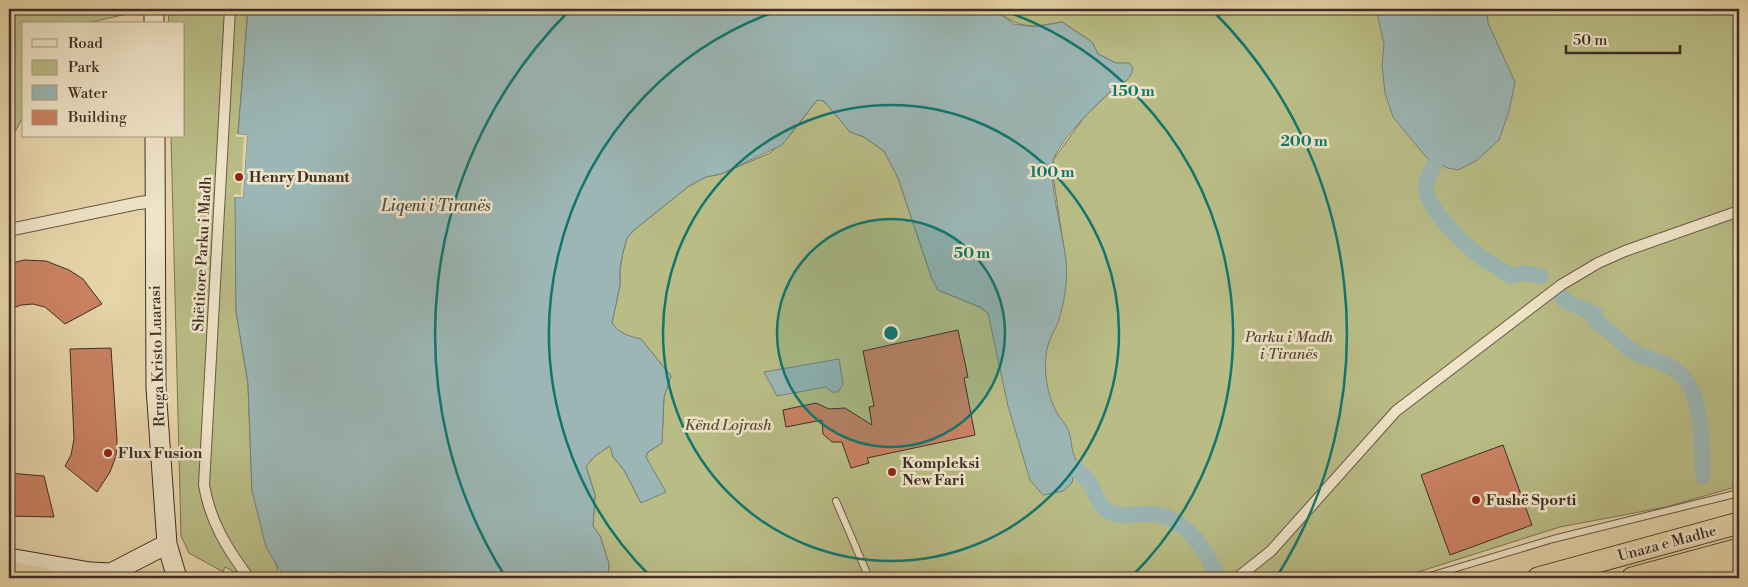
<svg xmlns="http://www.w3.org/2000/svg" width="1748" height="587" viewBox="0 0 1748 587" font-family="'Libre Bodoni',serif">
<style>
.green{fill:#b9bc85;stroke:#7c7556}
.water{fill:#9bb6b4;stroke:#76807c}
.pier{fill:#e7d5a9}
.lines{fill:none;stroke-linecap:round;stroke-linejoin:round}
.canal{stroke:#9bb6b4;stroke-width:16}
.building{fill:#ca8262;stroke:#3f2e27}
.service-casing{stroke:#695848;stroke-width:8}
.pedestrian-casing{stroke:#695848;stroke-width:12}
.minor-casing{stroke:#695848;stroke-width:14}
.secondary-casing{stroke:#3f2e27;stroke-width:21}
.trunk-casing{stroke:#3f2e27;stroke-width:23}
.service{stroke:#efe4c7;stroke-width:6}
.pedestrian{stroke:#efe4c7;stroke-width:10}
.minor{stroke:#efe4c7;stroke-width:12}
.secondary{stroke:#efe4c7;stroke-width:19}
.trunk{stroke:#e7d5a9;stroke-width:21}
.ring{fill:none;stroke:#0f766e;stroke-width:2.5}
.poi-dot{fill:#8f2418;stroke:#efe4c7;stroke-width:2}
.labels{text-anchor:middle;stroke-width:5;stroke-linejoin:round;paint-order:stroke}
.poi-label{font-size:15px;font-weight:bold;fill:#3f2e27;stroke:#efe4c7;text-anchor:start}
.street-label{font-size:15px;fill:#3f2e27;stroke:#efe4c7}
.park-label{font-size:15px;font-style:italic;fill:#574a3a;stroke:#efe4c7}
.water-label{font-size:16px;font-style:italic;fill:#514943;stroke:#efe4c7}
.centre{fill:#0f766e;stroke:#efe4c7;stroke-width:2.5}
.ring-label{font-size:15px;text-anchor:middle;font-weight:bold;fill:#0f766e;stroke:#efe4c7;stroke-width:5;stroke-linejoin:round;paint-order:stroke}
</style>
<rect width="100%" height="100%" fill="#e7d5a9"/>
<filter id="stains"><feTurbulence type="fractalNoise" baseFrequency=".004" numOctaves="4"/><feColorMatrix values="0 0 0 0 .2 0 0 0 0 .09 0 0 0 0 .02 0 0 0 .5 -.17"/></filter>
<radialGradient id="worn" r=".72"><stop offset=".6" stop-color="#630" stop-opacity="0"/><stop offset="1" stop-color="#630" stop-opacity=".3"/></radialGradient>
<path class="green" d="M9,9H135V12L84,24H24V115L9,143Z
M168,9H248L238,134L247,135L243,197H236V311L248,384L252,491L278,571L285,578H246L225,567L223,572L189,553L181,536L171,136H184V24H169Z
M993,9H1739V486L1666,507L1560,527L1399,578H608L609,564L600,536L593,526L595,495L586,466L595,456L610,446L613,457L624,470L641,503L646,457L648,452L662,443L664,397L671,376L641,339L628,336L616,329L612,323L620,285V269L623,252L627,238L634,230L689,186L706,177L721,174L770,153L791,134L817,100L824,101L850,132L864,137L884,151L898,178L932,279L938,290L980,307L988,313L1066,262L1053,176V160L1085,116L1108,94L1119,87L1129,64L1116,63L1098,54L1092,42L1062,22C1028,28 1022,29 993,9Z"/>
<path class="water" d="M248,9H993L1014,24L1035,27L1062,22L1092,42L1098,54L1116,63H1129L1133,68C1131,82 1118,86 1108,94C1094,106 1057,144 1053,161C1048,181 1064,238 1066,262C1068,280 1064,305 1058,322C1056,329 1051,335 1049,342C1042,362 1046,391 1055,409C1058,417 1066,423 1069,432C1072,442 1071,450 1076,460L1072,483L1063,491L1043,495L1030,480L1008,406L988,313L980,307L938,290L932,279L898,178L884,151L864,137L850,132L824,101L817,100L782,145L721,174L706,177L689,186L634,230L627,238L623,252L620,269V285L612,323C619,333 628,336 641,339L671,376L664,397L662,443L648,452L646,457L666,492L641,503L624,470L613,457L610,446L595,456L586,466L595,495L593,526L600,536L609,564L608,578H285L266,547L252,491L248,384L236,311L235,197H243L247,135L238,134Z
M1376,9H1487L1488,23L1515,82L1509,111L1499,140L1476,161L1458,170L1448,168L1427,158L1393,117L1385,93L1382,65L1384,44Z
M839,359L843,384L838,392H832L826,387L777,396L764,372Z"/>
<path class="pier" d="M235,134L247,135L243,197H233L235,194L241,195L244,137H237Z"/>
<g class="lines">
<path class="canal" d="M1435,163C1432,171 1426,179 1426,188C1427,209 1465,245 1481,257C1490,264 1501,269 1510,276L1524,273L1541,276
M1561,295L1565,301L1595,314V321C1610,329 1620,343 1634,352C1648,359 1664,361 1677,371C1705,393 1701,445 1703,476
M1075,469C1097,482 1092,502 1110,512C1122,518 1136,514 1148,514C1182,514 1202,544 1215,571"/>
</g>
<path class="building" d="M24,260L46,261L69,270L83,279L102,304L65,324L45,307L33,304L21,305L9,310V264Z
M958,330L968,377L964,378L975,435L867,458L869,463L851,468L842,442H832L823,434L822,420L786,427L783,410L816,403L829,409L845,408L872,425L869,407L874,406L863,351Z
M111,348L117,440L116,456L110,472L97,492L65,466L71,455L74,439L70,349Z
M1503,445L1532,525L1450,555L1421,475Z
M9,473L44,476L54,517L9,516Z"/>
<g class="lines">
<g class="service-casing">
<path id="service" d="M836,501L869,578
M1423,578L1553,539L1739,493"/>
</g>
<g class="pedestrian-casing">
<path id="pedestrian" d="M230,9L204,485C210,521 227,549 249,578
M1237,578L1271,551L1396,411L1561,285L1598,263L1625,251L1739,211"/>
</g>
<g class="minor-casing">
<path id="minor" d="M9,230L139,203L155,201"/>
</g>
<g class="secondary-casing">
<path id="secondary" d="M154,9V24
M155,136L156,388L167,544L177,578
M9,558L90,572L111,573L167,544"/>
</g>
<g class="trunk-casing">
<path id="trunk" d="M9,572L43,578
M1538,578L1739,523
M1632,578L1739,549
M1697,578L1739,561"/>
</g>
<use href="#service" class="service"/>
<use href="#pedestrian" class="pedestrian"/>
<use href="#minor" class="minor"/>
<use href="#secondary" class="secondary"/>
<use href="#trunk" class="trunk"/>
</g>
<circle cx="891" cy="333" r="114" fill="#0f766e" fill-opacity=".12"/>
<g class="ring">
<circle cx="891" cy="333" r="114"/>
<circle cx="891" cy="333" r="228"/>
<path d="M651 577A342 342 0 0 1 780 10M1002 10A342 342 0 0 1 1131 577"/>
<path d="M506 578A456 456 0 0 1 569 11M1213 11A456 456 0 0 1 1276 578"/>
</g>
<g class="poi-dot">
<circle cx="239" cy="177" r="5"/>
<circle cx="108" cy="453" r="5"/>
<circle cx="892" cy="472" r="5"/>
<circle cx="1476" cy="500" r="5"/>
</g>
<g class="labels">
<g class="poi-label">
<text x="249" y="182">Henry Dunant</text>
<text x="118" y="458">Flux Fusion</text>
<text x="902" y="468">Kompleksi<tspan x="902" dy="17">New Fari</tspan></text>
<text x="1486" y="505">Fushë Sporti</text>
</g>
<g class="street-label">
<text transform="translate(202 254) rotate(-87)" y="5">Shëtitore Parku i Madh</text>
<text transform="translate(157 356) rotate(-92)" y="5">Rruga Kristo Luarasi</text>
<text transform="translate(1667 543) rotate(-15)" y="5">Unaza e Madhe</text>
</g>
<g class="park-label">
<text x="1289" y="342">Parku i Madh<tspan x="1289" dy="17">i Tiranës</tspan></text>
<text x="728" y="430">Kënd Lojrash</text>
</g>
<g class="water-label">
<text x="436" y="211">Liqeni i Tiranës</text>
</g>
</g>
<circle cx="891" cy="333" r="8" class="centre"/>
<g class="ring-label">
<text x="1133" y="96">150 m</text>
<text x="1304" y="146">200 m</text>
<text x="1052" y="177">100 m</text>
<text x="972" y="258">50 m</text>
</g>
<rect width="1748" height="587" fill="none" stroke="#e7d5a9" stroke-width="30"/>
<rect x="10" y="10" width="1728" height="567" fill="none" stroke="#3f2e27" stroke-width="2.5"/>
<rect x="15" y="15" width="1718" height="557" fill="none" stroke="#3f2e27"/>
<rect x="22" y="22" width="162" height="115" fill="#efe4c7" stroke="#a99b87"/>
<rect x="32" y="39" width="25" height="8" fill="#efe4c7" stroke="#a99b87"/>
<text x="68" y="48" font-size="15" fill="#3f2e27">Road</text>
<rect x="32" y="60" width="25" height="15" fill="#b9bc85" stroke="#a99b87"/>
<text x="68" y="72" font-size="15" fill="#3f2e27">Park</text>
<rect x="32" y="85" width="25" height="15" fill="#9bb6b4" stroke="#a99b87"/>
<text x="68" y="98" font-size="15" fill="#3f2e27">Water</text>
<rect x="32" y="110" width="25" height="15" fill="#ca8262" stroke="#a99b87"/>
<text x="68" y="122" font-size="15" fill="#3f2e27">Building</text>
<path d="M1566 45v8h114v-8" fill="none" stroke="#3f2e27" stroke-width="2.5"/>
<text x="1573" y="45" font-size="15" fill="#3f2e27" stroke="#efe4c7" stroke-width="4" paint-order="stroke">50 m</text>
<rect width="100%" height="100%" filter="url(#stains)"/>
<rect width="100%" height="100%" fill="url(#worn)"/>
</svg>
